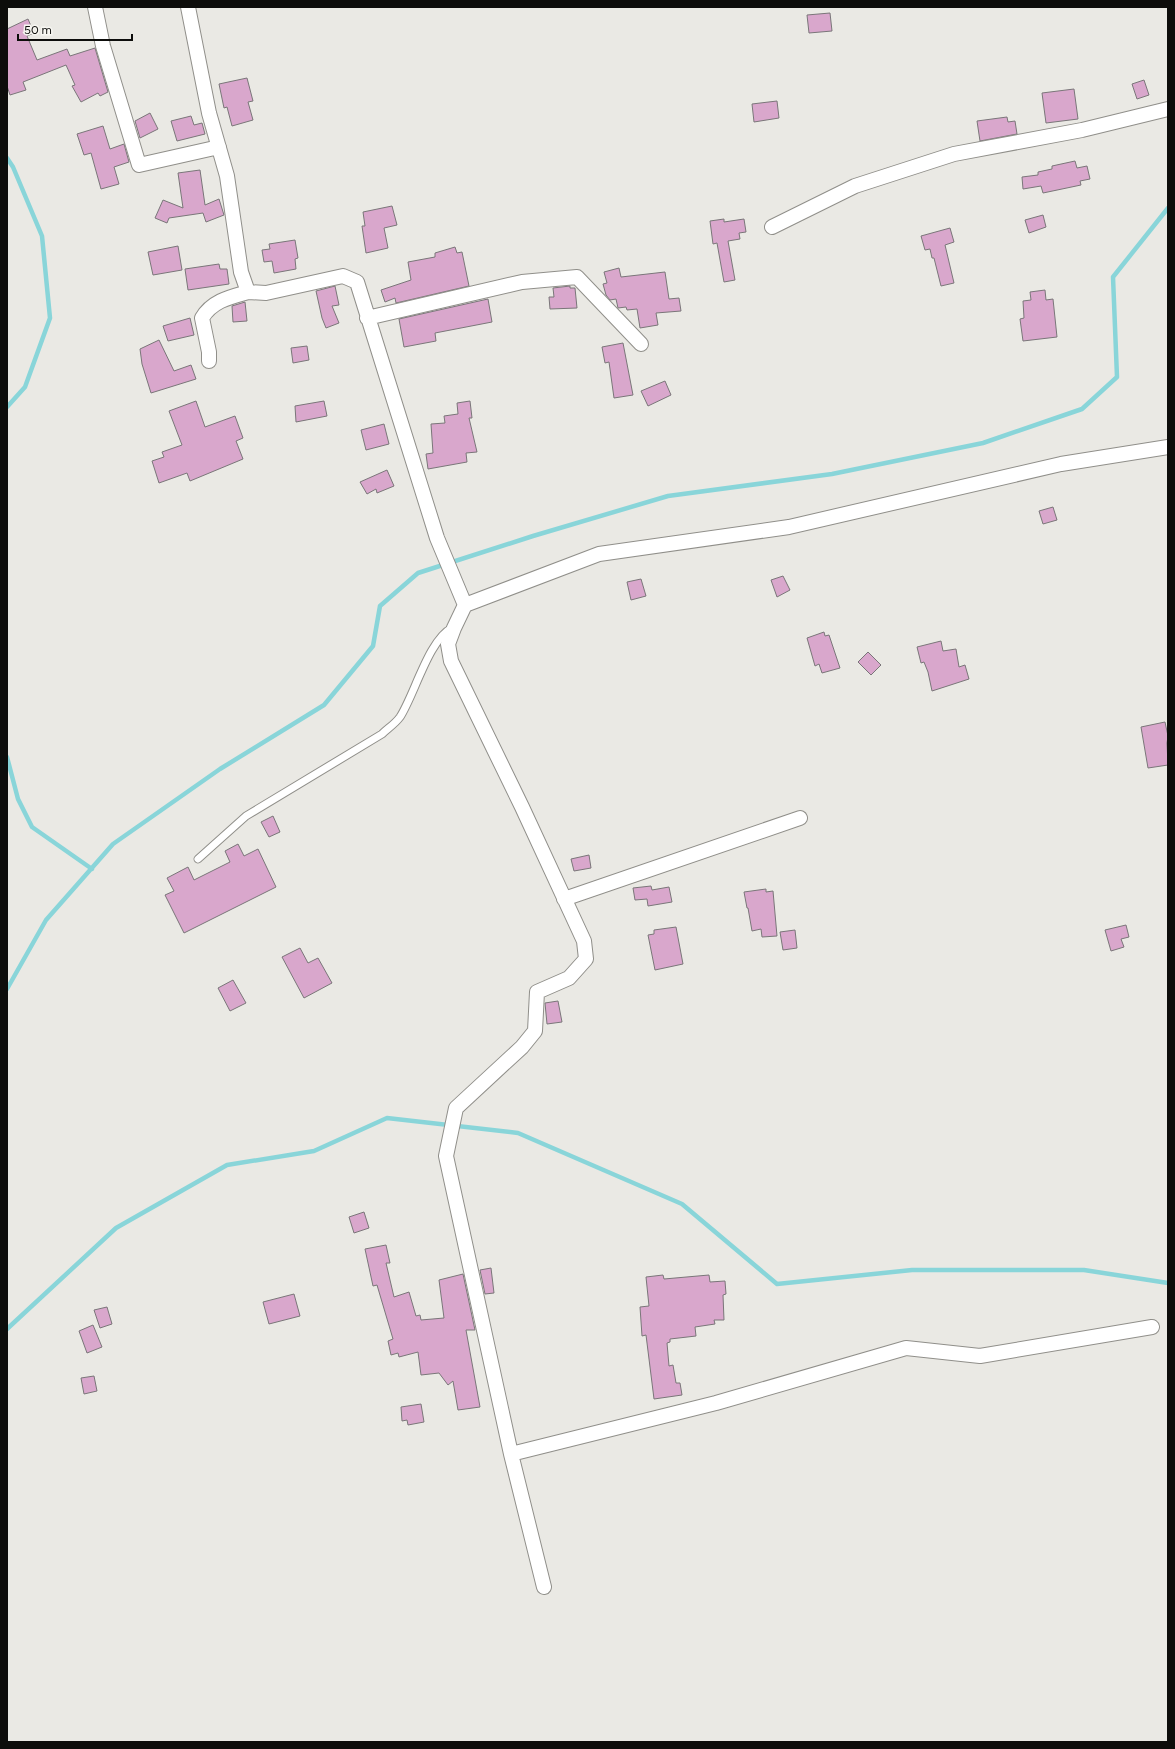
<svg xmlns="http://www.w3.org/2000/svg" width="1175" height="1749" viewBox="0 0 1175 1749" font-family="Figtree,sans-serif">
<style>
.lines{fill:none;stroke-linecap:round;stroke-linejoin:round}
.stream{stroke:#89d5d9;stroke-width:4.5}
.building{fill:#d9a7cc;stroke:#7a7679}
.service-casing{stroke:#908f8a;stroke-width:9}
.minor-casing{stroke:#908f8a;stroke-width:16}
.service{stroke:#fff;stroke-width:7}
.minor{stroke:#fff;stroke-width:14}
</style>
<rect width="100%" height="100%" fill="#eae9e4"/>
<g class="lines">
<path class="stream" d="M7,158L13,167L42,236L50,318L25,387L7,407
M7,757L18,799L32,827L92,869
M7,989L46,920L113,844L220,769L324,705L373,646L380,606L418,573L533,536L668,496L832,474L983,443L1082,409L1117,377L1113,277L1168,208
M7,1329L116,1228L227,1165L314,1151L387,1118L518,1133L682,1204L777,1284L912,1270H1084L1168,1283"/>
</g>
<path class="building" d="M830,13L832,31L809,33L807,15Z
M28,19L34,33L27,36L37,60L67,49L70,56L95,48L108,92L100,96L98,93L81,102L72,86L75,85L66,65L23,82L26,90L10,95L7,86V29Z
M247,78L253,101L248,102L253,120L232,126L227,107L224,108L219,84Z
M1144,80L1149,95L1137,99L1132,84Z
M1074,89L1078,119L1046,123L1042,93Z
M777,101L779,118L754,122L752,104Z
M150,113L158,129L140,138L135,121Z
M191,116L194,125L202,123L205,134L177,141L171,121Z
M1007,117L1008,122L1015,121L1017,134L980,141L977,121Z
M103,126L110,149L124,144L129,162L114,167L119,184L101,189L91,153L84,155L77,134Z
M1075,161L1077,168L1087,166L1090,179L1080,181L1081,185L1043,193L1041,186L1023,189L1022,177L1038,175V172L1052,169V166Z
M200,170L205,205L219,199L224,215L206,222L203,213L169,218L167,223L155,218L163,200L183,208L178,173Z
M392,206L397,225L384,228L388,248L366,253L362,226H365L363,212Z
M1043,215L1046,227L1029,233L1025,220Z
M724,219V222L744,219L746,232L739,233L740,239L728,241L735,280L724,282L717,243L713,244L710,221Z
M950,228L954,242L945,245L954,283L941,286L934,258H932L930,249L925,250L921,236Z
M295,240L298,258L295,259L296,269L274,273L272,261L264,262L262,250L270,249L269,244Z
M178,246L182,270L153,275L148,252Z
M455,247L457,253L462,252L469,286L396,303L395,298L385,302L381,290L411,280L408,262L435,257V253Z
M219,264L220,269H227L229,284L188,290L185,269Z
M619,268L621,277L665,272L669,299L679,298L681,311L656,313L658,325L640,328L637,309L627,310L626,307L618,308L616,299L610,300L606,295L603,284L607,283L604,272Z
M335,286L339,305L332,306L339,323L326,328L322,318L316,291Z
M570,286V288H575L577,308L550,309L549,297H554L553,288Z
M1045,290L1046,300L1053,299L1057,337L1023,341L1020,319L1024,318L1023,301L1031,300L1030,292Z
M488,299L492,322L435,333L436,341L404,347L399,319Z
M245,302L247,321L233,322L232,306Z
M190,318L194,335L168,341L163,326Z
M159,340L174,371L191,365L196,379L151,393L142,364L140,349Z
M623,343L633,395L614,398L609,362L605,363L602,347Z
M307,346L309,360L293,363L291,348Z
M665,381L671,395L648,406L641,391Z
M196,401L205,427L235,416L243,438L236,441L243,459L190,481L187,473L159,483L152,461L164,457L162,452L182,445L169,411Z
M324,401L327,416L296,422L295,406Z
M470,401L472,418H469L477,452L466,453L467,462L428,469L426,454L433,453L431,424L445,423L444,416L458,414L457,403Z
M384,424L389,444L366,450L361,430Z
M387,470L394,486L377,493L376,489L367,494L360,482Z
M1053,507L1057,520L1043,524L1039,511Z
M783,576L790,590L777,597L771,580Z
M641,579L646,596L631,600L627,582Z
M824,632L825,636L829,635L840,668L822,673L819,664L815,666L807,638Z
M941,641L943,651L956,649L959,667L965,665L969,679L932,691L928,672L924,662L921,663L917,647Z
M868,652L881,665L871,675L858,662Z
M1165,722L1168,736L1167,743L1168,765L1148,768L1141,727Z
M273,816L280,832L269,837L261,822Z
M238,844L244,856L258,849L276,887L184,933L165,895L174,891L167,878L188,867L194,880L230,862L225,851Z
M589,855L591,868L574,871L571,859Z
M651,886L652,890L669,887L672,902L648,906L647,899L635,900L633,888Z
M766,889V892L773,891L777,936L762,937L761,929L752,931L748,908H747L744,892Z
M1126,925L1129,937L1121,939L1124,947L1111,951L1105,930Z
M676,927L683,964L655,970L648,935L654,934V930Z
M795,930L797,948L783,950L780,932Z
M300,948L308,963L318,958L332,983L304,998L282,957Z
M233,980L246,1003L230,1011L218,988Z
M558,1001L562,1022L547,1024L545,1003Z
M364,1212L369,1228L354,1233L349,1217Z
M386,1245L390,1263H386L394,1297L409,1292L416,1316L420,1315L421,1320L444,1318L439,1280L463,1274L475,1330H466L480,1407L458,1410L453,1381L448,1385L439,1373L421,1375L418,1352L399,1357L398,1353L391,1355L388,1341L393,1339L377,1285L373,1286L365,1249Z
M491,1268L494,1293L485,1294L480,1270Z
M663,1275L664,1279L709,1275L710,1282L725,1281L726,1294L723,1295L724,1320H714L715,1324L695,1327L696,1336L670,1339V1342L667,1343L669,1366L673,1365L676,1383H680L682,1395L654,1399L646,1335L642,1336L640,1307L649,1306L646,1277Z
M294,1294L300,1316L269,1324L263,1302Z
M107,1307L112,1324L100,1328L94,1310Z
M93,1325L102,1347L87,1353L79,1331Z
M94,1376L97,1391L84,1394L81,1378Z
M421,1404L424,1422L408,1425L407,1420L402,1421L401,1407Z"/>
<g class="lines">
<g class="service-casing">
<path id="service" d="M198,859L246,816L382,734C387,729 395,724 400,717C414,696 429,639 452,628"/>
</g>
<g class="minor-casing">
<path id="minor" d="M95,7L103,46L139,165L219,147
M188,7L209,113L227,176L241,272L248,292L266,293L343,276L357,282L437,538L465,605L454,628L448,644L451,661L522,807L584,941L586,959L569,978L537,992L535,1031L522,1047L456,1108L446,1156L511,1454L716,1403L906,1348L980,1356L1152,1327
M772,227L855,186L954,154L1082,130L1168,109
M367,318L522,282L577,277L641,344
M209,361V352L202,318C212,301 230,297 248,292
M465,605L599,554L789,527L1061,464L1168,447
M564,899L800,818
M511,1454L544,1587"/>
</g>
<use href="#service" class="service"/>
<use href="#minor" class="minor"/>
</g>
<rect width="1175" height="1749" fill="none" stroke="#0d0d0b" stroke-width="16"/>
<path d="M18 34v6h114v-6" fill="none" stroke="#0d0d0b" stroke-width="2"/>
<text x="24" y="34" font-size="12" fill="#0d0d0b" stroke="#f7f6f1" stroke-width="3" paint-order="stroke">50 m</text>
</svg>
